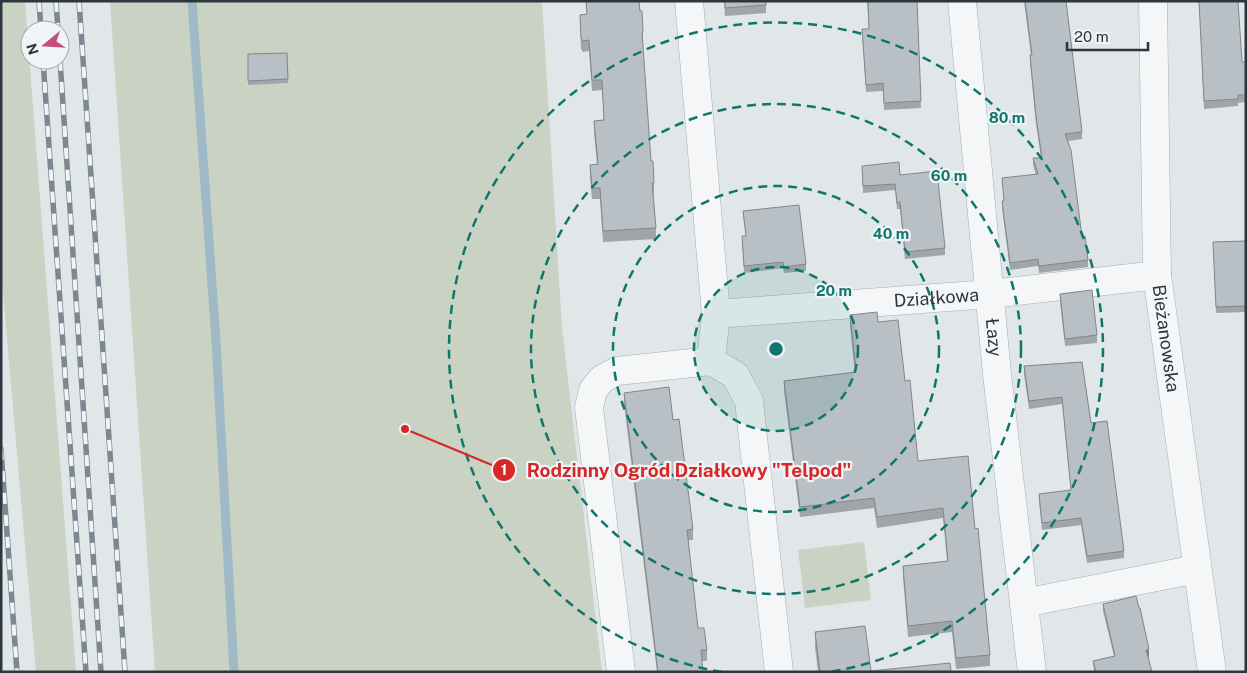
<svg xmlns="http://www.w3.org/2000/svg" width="1247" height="673" viewBox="0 0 1247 673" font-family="'Public Sans',sans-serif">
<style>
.green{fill:#cad2c3}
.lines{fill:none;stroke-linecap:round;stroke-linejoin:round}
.stream{stroke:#9fbac6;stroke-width:9}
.minor-casing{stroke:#a7aeb3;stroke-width:29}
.minor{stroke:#f4f6f7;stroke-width:28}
.rail-casing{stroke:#7c8891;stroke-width:5.5}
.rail{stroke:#f1f4f6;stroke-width:4;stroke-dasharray:11;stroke-linecap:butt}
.wall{fill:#9fa5a9}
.shaded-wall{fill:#82868a}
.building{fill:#b9c0c5;stroke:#82868a}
.ring{fill:none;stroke:#0f766e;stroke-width:2.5;stroke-dasharray:9 6}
.labels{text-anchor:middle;stroke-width:4.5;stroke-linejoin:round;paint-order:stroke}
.street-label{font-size:18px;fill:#2b363f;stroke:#f1f4f6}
.centre{fill:#0f766e;stroke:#f1f4f6;stroke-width:2.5}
.ring-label{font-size:15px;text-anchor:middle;font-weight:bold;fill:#0f766e;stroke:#f1f4f6;stroke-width:4.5;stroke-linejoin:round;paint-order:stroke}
.leader{fill:none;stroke:#d62828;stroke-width:2}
.callout-dot{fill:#d62828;stroke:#f1f4f6;stroke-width:2}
.mark-label{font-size:15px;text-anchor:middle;font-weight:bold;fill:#fff}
.callout-label{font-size:19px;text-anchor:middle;font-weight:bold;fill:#d62828;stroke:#f1f4f6;stroke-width:4.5;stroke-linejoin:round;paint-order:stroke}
</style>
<rect width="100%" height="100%" fill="#e1e6e9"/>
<path class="green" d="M1,1H25L76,672H36L1,270Z
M110,1H542L562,328L602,672H155Z
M864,542L871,600L805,608L798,550Z"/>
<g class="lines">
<path class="stream" d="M192,1L216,341L234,672"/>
<g class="minor-casing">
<g id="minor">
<path d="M689,1L716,314L711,361L735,375L749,401L779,672"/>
<path id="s1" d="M962,1L997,374L1032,672"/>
<path id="s2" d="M1153,1L1157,275L1212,672"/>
<path id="s3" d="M716,314L990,294L1157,275"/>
<path d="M1024,603L1197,569"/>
<path d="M621,672L589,408L593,390L602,379L617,371L711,361"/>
</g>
</g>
<use href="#minor" class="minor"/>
<g class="rail-casing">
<path id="rail" d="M39,1L41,30
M56,1L58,30
M79,1L125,672
M43,60L86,672
M60,60L101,672
M1,449L17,672"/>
</g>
<use href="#rail" class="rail"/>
</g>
<path class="wall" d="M586,1H639L643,32V43H642L651,161L654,183V194H653L656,228V239L603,242L600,199H592L590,176V165L597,164L594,132V121L604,120L602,90L592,91L589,51L583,52L581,49L580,15L587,14Z
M724,1H766V13L725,16Z
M867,1H917L921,108L884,110L883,91L866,92L862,29H869Z
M1024,1H1066L1082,132V139L1068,141L1082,237L1088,260V267L1039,273L1038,266L1010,270L1002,208V201H1004L1002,178L1036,175L1033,165V158H1041L1036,124L1030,62V55H1031Z
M1199,1L1242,62H1246V102L1238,103V106L1204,109Z
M287,53L288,83L248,85V54Z
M862,166L900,175L945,248V255L905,259L900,209H897L895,190L863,193Z
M743,211L806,264V271L784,273L783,268L744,273L742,236H746Z
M1246,241V312L1216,313L1213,242Z
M1060,294L1097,335V343L1065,346L1060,302Z
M850,315L878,322L905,381L918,461L975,529L990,655V666L956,669L952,632L908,637L903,577V566L947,561L943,518L877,528L874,508L800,517L784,391V381L855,373L850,326Z
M1082,362L1091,423L1124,551V558L1087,563L1081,525L1042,530L1039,501V494L1071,490L1062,404L1029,409L1024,374V366Z
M624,393L673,420L693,529V540H688L698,628L707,650V661H702L703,672H657L624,403Z
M1103,604L1149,657H1148L1152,672H1094L1093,661L1114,656L1103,611Z
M815,632L871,671L951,672H818L815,647Z"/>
<path class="shaded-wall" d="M1149,649V657L1146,658V650Z"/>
<path class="building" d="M586,1H639L640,11H642L643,32H642L651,161H653L654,183H652L656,228L603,231L600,188H592L590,165L598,164L594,121L604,120L602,80H592L589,40L583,41L581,38L580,15L587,14Z
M725,1H766V5L725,8Z
M868,1H917L921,101L884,103L883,83L866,85L862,29H869Z
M1025,1H1066L1082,132L1065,134L1071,150L1082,237L1085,236L1088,260L1039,266L1038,259L1010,263L1002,201H1004L1002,178L1038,174L1033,158H1042L1036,117L1030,55H1032Z
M1199,1H1238L1242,62H1246V95H1238V99L1204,101Z
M287,53L288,79L248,81V54Z
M899,162L900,175L937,171L945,248L905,252L900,202L897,203L895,184L863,186L862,166Z
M799,205L806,264L784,267L783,262L744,266L742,236H746L743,211Z
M1246,241V306L1216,307L1213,242Z
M1092,290L1097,335L1065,339L1060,294Z
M877,312L878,322L898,320L905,381L910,380L918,461L968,456L975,529L978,528L990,655L956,658L952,621L908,626L903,566L948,561L943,508L877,517L874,498L800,507L784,381L856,372L850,315Z
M1082,362L1091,423L1107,421L1124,551L1087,556L1081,518L1042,523L1039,494L1071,490L1062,397L1029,401L1024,366Z
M669,387L673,420L679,419L693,529L687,530L698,628H704L707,650H701L703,672H658L624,393Z
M1136,596L1139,608H1140L1149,649L1146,650L1152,672H1096L1093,661L1115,656L1103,604Z
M865,626L871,671L950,663L951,672H820L815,632Z"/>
<circle cx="776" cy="349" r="82" fill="#0f766e" fill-opacity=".12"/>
<g class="ring">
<circle cx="776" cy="349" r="82"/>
<circle cx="776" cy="349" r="163"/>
<circle cx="776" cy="349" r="245"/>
<path d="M722 672A327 327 0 1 1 830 672"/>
</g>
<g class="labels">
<g class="street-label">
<text dy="6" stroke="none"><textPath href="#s3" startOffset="221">Działkowa</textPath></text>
<text dy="6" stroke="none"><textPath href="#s1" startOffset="338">Łazy</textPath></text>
<text dy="6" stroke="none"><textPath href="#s2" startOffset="338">Bieżanowska</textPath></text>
</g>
</g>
<circle cx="776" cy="349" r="8" class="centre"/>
<g class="ring-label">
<text x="1007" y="123">80 m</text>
<text x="949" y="181">60 m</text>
<text x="891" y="239">40 m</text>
<text x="834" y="296">20 m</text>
</g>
<path class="leader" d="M405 429L504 470"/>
<g class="callout-dot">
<circle cx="405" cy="429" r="5"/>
<circle cx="504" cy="470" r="12"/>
</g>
<g class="mark-label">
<text x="504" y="475">1</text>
</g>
<g class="callout-label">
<text x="689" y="477">Rodzinny Ogród Działkowy "Telpod"</text>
</g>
<rect width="1247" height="673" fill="none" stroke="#2b363f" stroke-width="5"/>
<g transform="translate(45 45) rotate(252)"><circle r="24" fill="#f1f4f6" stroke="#a2a8ad"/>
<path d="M0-4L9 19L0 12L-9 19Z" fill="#c54f78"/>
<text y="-8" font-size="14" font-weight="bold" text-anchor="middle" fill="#2b363f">N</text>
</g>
<path d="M1067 42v8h81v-8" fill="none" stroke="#2b363f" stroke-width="2.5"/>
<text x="1074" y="42" font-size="15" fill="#2b363f" stroke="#f1f4f6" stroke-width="4" paint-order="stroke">20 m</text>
</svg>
